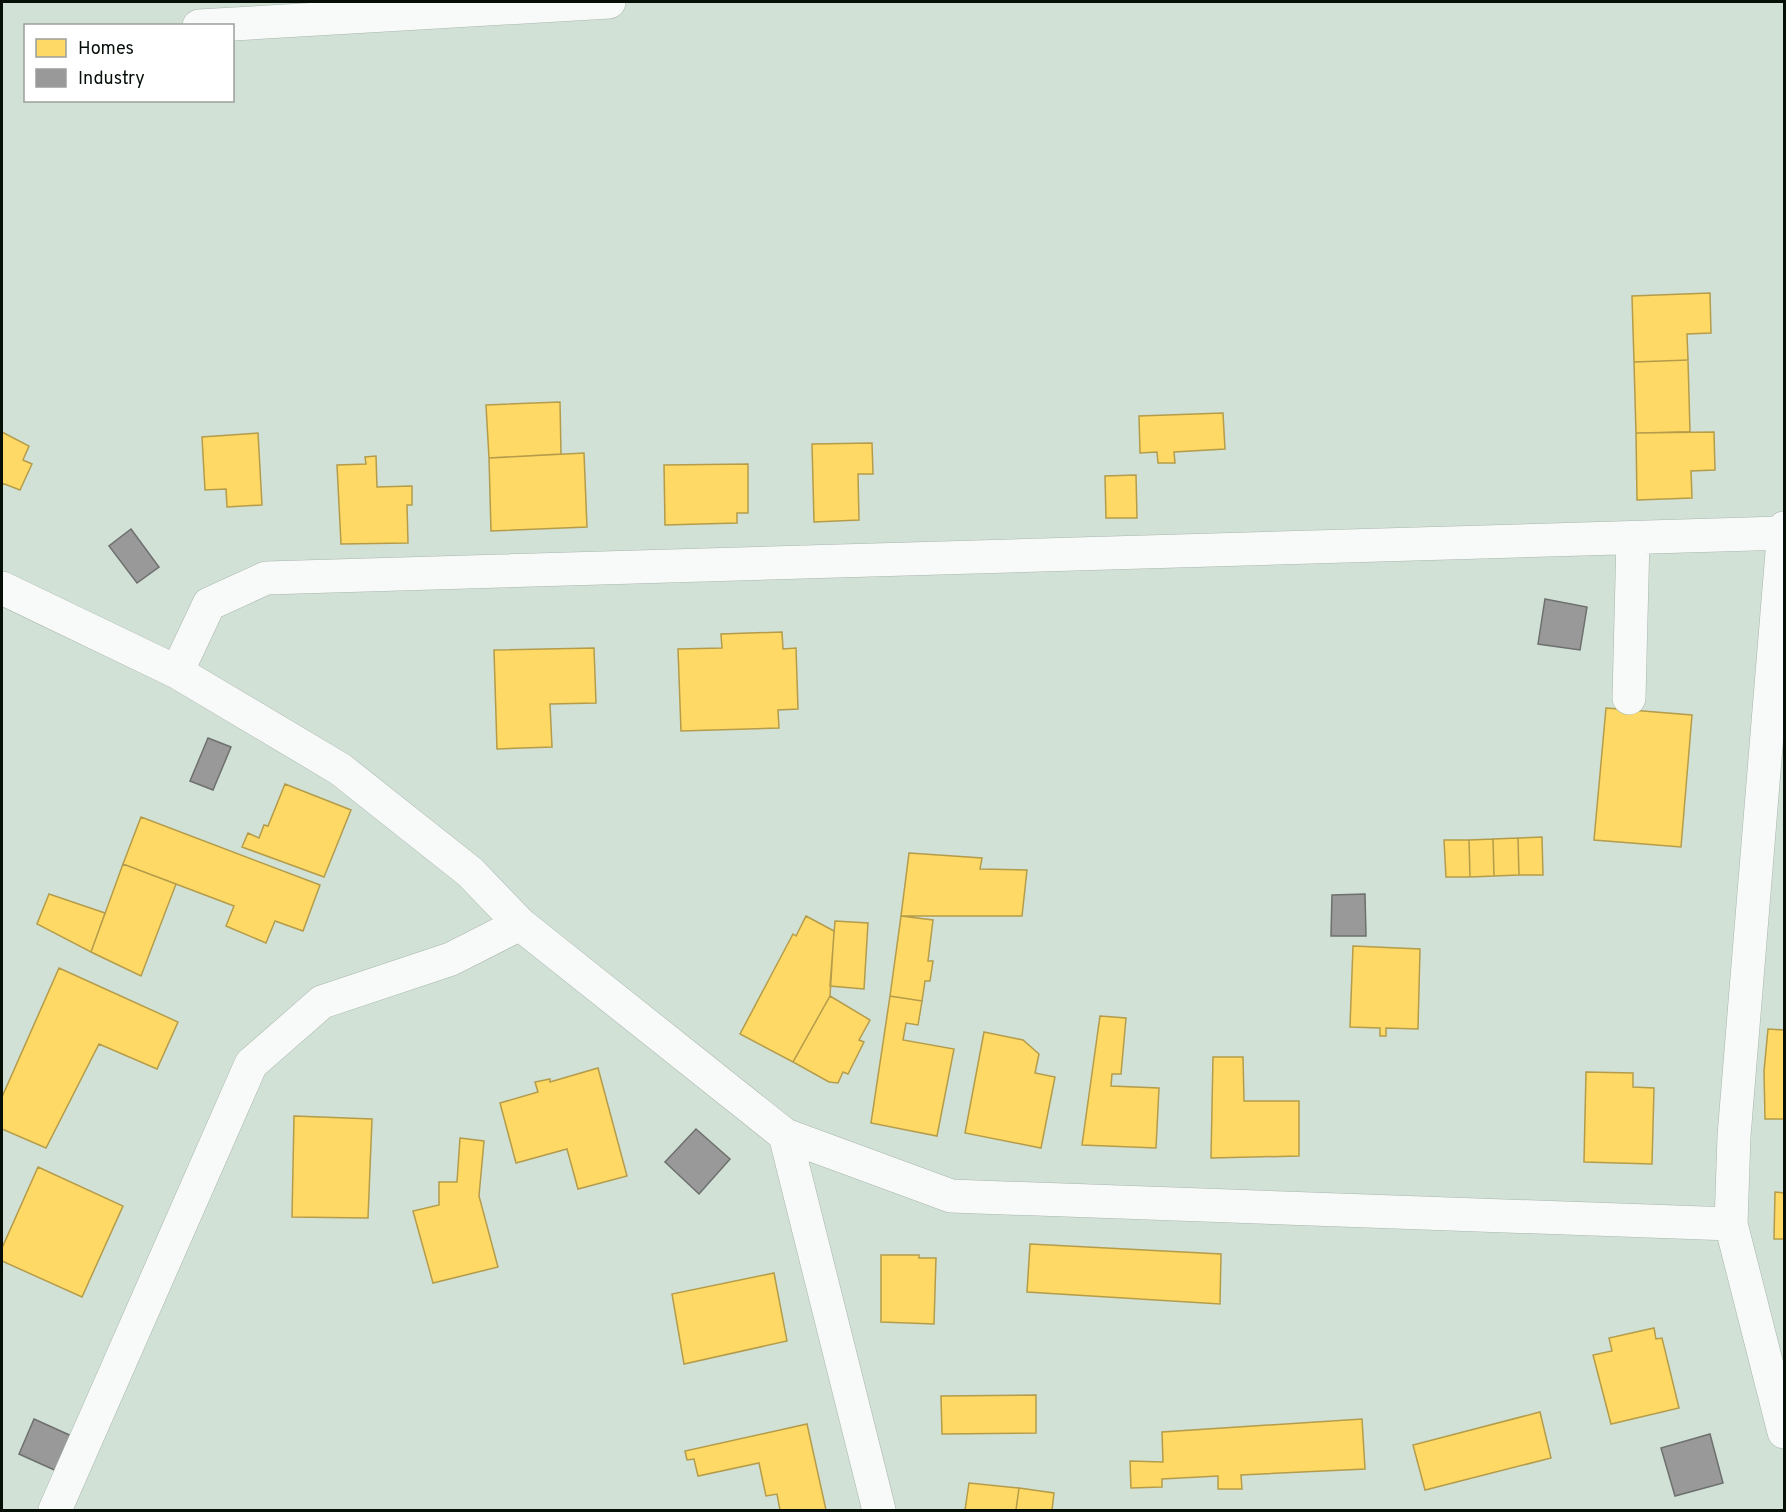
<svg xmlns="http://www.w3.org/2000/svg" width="1786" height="1512" viewBox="0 0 1786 1512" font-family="Overpass,sans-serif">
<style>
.homes{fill:#ffd966;stroke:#b49c4a;stroke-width:1.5}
.industry{fill:#999;stroke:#6d706e;stroke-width:1.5}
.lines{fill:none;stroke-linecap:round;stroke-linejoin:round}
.minor-casing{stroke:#a9b6ad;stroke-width:34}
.minor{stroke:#f8faf9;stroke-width:33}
</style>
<rect width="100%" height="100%" fill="#d1e1d6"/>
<path class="homes" d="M1710,293L1711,333L1687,334L1688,360L1634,362L1632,296Z
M1688,360L1690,432L1636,433L1634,362Z
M560,402L561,454L489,458L486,405Z
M1223,413L1225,449L1174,452L1175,463H1158L1157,452L1140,453L1139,416Z
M2,432L29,446L23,460L32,464L20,490L2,483V485Z
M1714,432L1715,470L1691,471L1692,498L1637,500L1636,433Z
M258,433L262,505L227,507L226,489L205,490L202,437Z
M872,443L873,474H858L859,520L814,522L812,444Z
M584,453L587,527L491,531L489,458Z
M376,456L377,487L412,486V505H407L408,543L341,544L337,465L366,464L365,457Z
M748,464V513H737V523L665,525L664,465Z
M1136,475L1137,518H1106L1105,476Z
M782,632L783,649L796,648L798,709L778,710L779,728L681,731L678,649L722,648L721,634Z
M594,648L596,703L550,704L552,747L497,749L494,650Z
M1606,708L1692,715L1681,847L1594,840Z
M285,784L351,810L324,877L242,847L248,833L259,838L264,825L268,826Z
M141,817L320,885L303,931L275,921L266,943L226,926L234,906L123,864Z
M1542,837L1543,875H1519L1518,838Z
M1518,838L1519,875L1494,876L1493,839Z
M1493,839L1494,876L1470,877L1469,840Z
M1444,840H1469L1470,877H1446Z
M909,853L982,858L980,869L1027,870L1022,916H901Z
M123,864L176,884L141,976L91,952Z
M49,894L105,913L91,952L37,924Z
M806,916L834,931L830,996L793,1062L740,1034L793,934L796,936Z
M901,916L933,920L928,961H933L930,981H925L922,1001L890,996Z
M835,921L868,923L864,989L830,986Z
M1353,946L1420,949L1418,1029L1386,1028V1036H1380V1028L1350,1027Z
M59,968L178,1022L157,1069L99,1044L46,1148L2,1129V1097Z
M830,996L870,1020L859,1040L864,1042L848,1074L843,1072L838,1083L829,1082L793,1062Z
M890,996L922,1001L918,1025L906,1023L903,1040L954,1049L937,1136L871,1123Z
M1100,1016L1126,1018L1121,1074H1112L1111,1086L1159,1088L1156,1148L1082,1145Z
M1768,1029L1784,1030V1119H1765L1764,1071Z
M984,1032L1023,1040L1039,1054L1035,1073L1055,1077L1041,1148L965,1133Z
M1213,1057H1243L1244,1101H1299V1156L1211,1158Z
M598,1068L627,1176L578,1189L567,1149L516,1163L500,1103L538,1092L535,1082L550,1079V1082Z
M1586,1072L1633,1073V1087L1654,1088L1652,1164L1584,1162Z
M294,1116L372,1119L368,1218L292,1217Z
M460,1138L484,1141L479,1196L498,1267L433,1283L413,1211L439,1205V1182H457Z
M38,1167L123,1206L82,1297L2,1261V1248Z
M1775,1192L1784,1193V1239H1774Z
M1030,1244L1221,1254L1220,1304L1027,1292Z
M881,1255H919V1258H936L934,1324L881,1322Z
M774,1273L787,1341L684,1364L672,1294Z
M1654,1328L1656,1339L1662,1338L1679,1408L1611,1424L1593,1355L1612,1351L1609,1338Z
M1036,1395V1433L942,1434L941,1396Z
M1540,1412L1551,1458L1425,1490L1413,1445Z
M1362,1419L1365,1469L1241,1475L1242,1489H1218V1476L1162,1479V1487L1131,1488L1130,1461L1163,1462L1162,1432Z
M807,1424L826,1510H780L777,1494L766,1496L759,1463L698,1476L694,1459L687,1460L685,1451Z
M969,1483L1019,1488L1016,1510H965Z
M1019,1488L1054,1493L1052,1510H1016Z"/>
<path class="industry" d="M131,529L159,567L137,583L109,546Z
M1545,599L1587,607L1580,650L1538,644Z
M208,738L231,747L213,790L190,781Z
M1365,894L1366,936H1331L1332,895Z
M696,1129L730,1159L699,1194L665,1162Z
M34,1419L76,1438L61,1473L19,1454Z
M1710,1434L1723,1483L1675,1496L1661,1448Z"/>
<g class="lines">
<g class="minor-casing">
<path id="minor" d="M199,26L609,2
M1784,528L1734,1136L1731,1224L1784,1432
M2,588L177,672L340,769L470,872L520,924L785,1135L951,1196L1731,1224
M177,672L209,604L266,578L1784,533
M1629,698L1633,538
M785,1135L879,1510
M55,1510L251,1064L322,1002L451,959L520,924"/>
</g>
<use href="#minor" class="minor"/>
</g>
<rect width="1786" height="1512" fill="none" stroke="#050f08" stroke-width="6"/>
<rect x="24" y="24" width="210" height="78" fill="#ffffff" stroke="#9b9f9c" stroke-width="1.5"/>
<rect x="36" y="39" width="30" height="18" fill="#ffd966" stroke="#9b9f9c" stroke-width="1.5"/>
<text x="78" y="54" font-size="18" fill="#050f08">Homes</text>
<rect x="36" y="69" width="30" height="18" fill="#999999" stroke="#9b9f9c" stroke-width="1.5"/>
<text x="78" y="84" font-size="18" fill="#050f08">Industry</text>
</svg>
